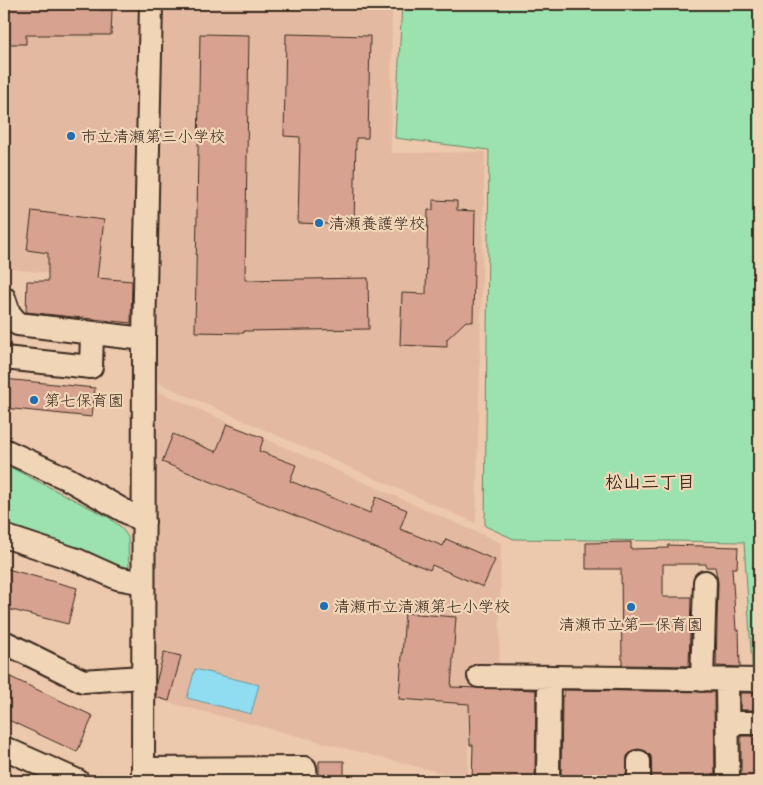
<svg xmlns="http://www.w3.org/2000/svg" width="763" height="785" viewBox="0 0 763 785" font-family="Dekko,'Klee One',sans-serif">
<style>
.built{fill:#e3baa1}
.green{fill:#9be2af;stroke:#6b8666}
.water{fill:#90dcf0;stroke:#6e959c}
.building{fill:#d7a290;stroke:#3b2a1e}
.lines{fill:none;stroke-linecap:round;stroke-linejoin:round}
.minor-casing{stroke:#3b2a1e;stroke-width:26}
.minor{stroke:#f1d5b7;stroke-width:22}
.poi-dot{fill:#1f6fb2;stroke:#f1d5b7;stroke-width:2}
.labels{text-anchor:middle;stroke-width:4.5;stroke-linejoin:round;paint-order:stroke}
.poi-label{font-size:16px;fill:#3b2a1e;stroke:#f1d5b7;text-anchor:start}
.neighbourhood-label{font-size:18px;font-weight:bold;fill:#3b2a1e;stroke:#f1d5b7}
</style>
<rect width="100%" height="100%" fill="#ecc8ad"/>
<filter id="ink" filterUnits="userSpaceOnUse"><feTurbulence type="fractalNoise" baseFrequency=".02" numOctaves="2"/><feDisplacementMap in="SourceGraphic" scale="10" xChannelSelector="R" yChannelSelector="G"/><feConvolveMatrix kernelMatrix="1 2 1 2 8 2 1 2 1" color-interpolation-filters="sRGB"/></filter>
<g filter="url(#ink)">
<path class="built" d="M4,4H139L136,283L4,268Z
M156,4H392L391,153L485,152L476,523L154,381Z
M153,389L501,543L499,670H469L468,780L147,697Z"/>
<path class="green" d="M402,4H759V680H753L744,542L514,539L485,526L489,150L395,138Z
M4,464L108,517L120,526L128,537L129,571L4,526Z"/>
<path class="water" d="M195,669L259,685L251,714L187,698Z"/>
<path class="building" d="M4,4H100V10H112L111,35H26V44H4Z
M200,34L249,35L245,280L368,278L369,329L244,331V333L195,332Z
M286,34L370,36L368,138H356L354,225L298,223L300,137L284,136Z
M433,200L457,201V210L475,211L473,322L466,321L447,339V347L400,345L402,293L426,294L428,210H433Z
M32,211L104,220L97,278L132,281L131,323L26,312L27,281H48V253L27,250Z
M4,379L95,388L92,417L4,408Z
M227,424L264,438L259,451L296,465L290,481L370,513L376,497L407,510L400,529L443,546L446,539L495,560L483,587L432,565L430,570L162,462L173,434L216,452Z
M631,542V549L668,548V545L738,547L737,568H732L736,630H739L740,667L716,666L718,582L715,567H706V564H663V597H691L689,666L622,665L621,569H586V543Z
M4,568L77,588L68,624L4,608Z
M405,613L456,617L451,687L536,690L535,778L493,779V781H472L473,745H470L469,704L399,699Z
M164,652L181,656L169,701L156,697V683Z
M4,674L93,716L77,752L4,718Z
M564,690L714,692L715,781H652L651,756L646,751L639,749L633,750L627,756L626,781H561L562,696H564Z
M740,693H759V710H740Z
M741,736H759V781H741Z
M319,761H344V781H319Z"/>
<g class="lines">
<g class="minor-casing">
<path id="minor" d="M4,298L9,313L18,324L144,339
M4,358L91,367L92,334
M4,450L68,479L144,522
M4,536L77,560L117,578L143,583
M4,642L83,681L142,677
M479,676L759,680
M702,680L705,582
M727,680L728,781
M727,723H759
M4,748L78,781
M143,769L305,768L306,781
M143,781L144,339L151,4
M548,781L549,678
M639,781V762"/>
</g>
<use href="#minor" class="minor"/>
</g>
</g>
<g class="poi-dot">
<circle cx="71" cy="136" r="5"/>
<circle cx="319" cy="223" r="5"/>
<circle cx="34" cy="400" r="5"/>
<circle cx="324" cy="606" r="5"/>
<circle cx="631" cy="607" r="5"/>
</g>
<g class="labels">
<g class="poi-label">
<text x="81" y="142">市立清瀬第三小学校</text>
<text x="329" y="229">清瀬養護学校</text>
<text x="44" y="406">第七保育園</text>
<text x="334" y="612">清瀬市立清瀬第七小学校</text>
<text x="631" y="630" text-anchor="middle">清瀬市立第一保育園</text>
</g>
<g class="neighbourhood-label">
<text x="650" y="488">松山三丁目</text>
</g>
</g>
<rect width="763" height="785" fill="none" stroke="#f1d5b7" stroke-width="20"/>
<rect x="10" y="10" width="743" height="765" fill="none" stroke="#3b2a1e" stroke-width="2" filter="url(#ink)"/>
</svg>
